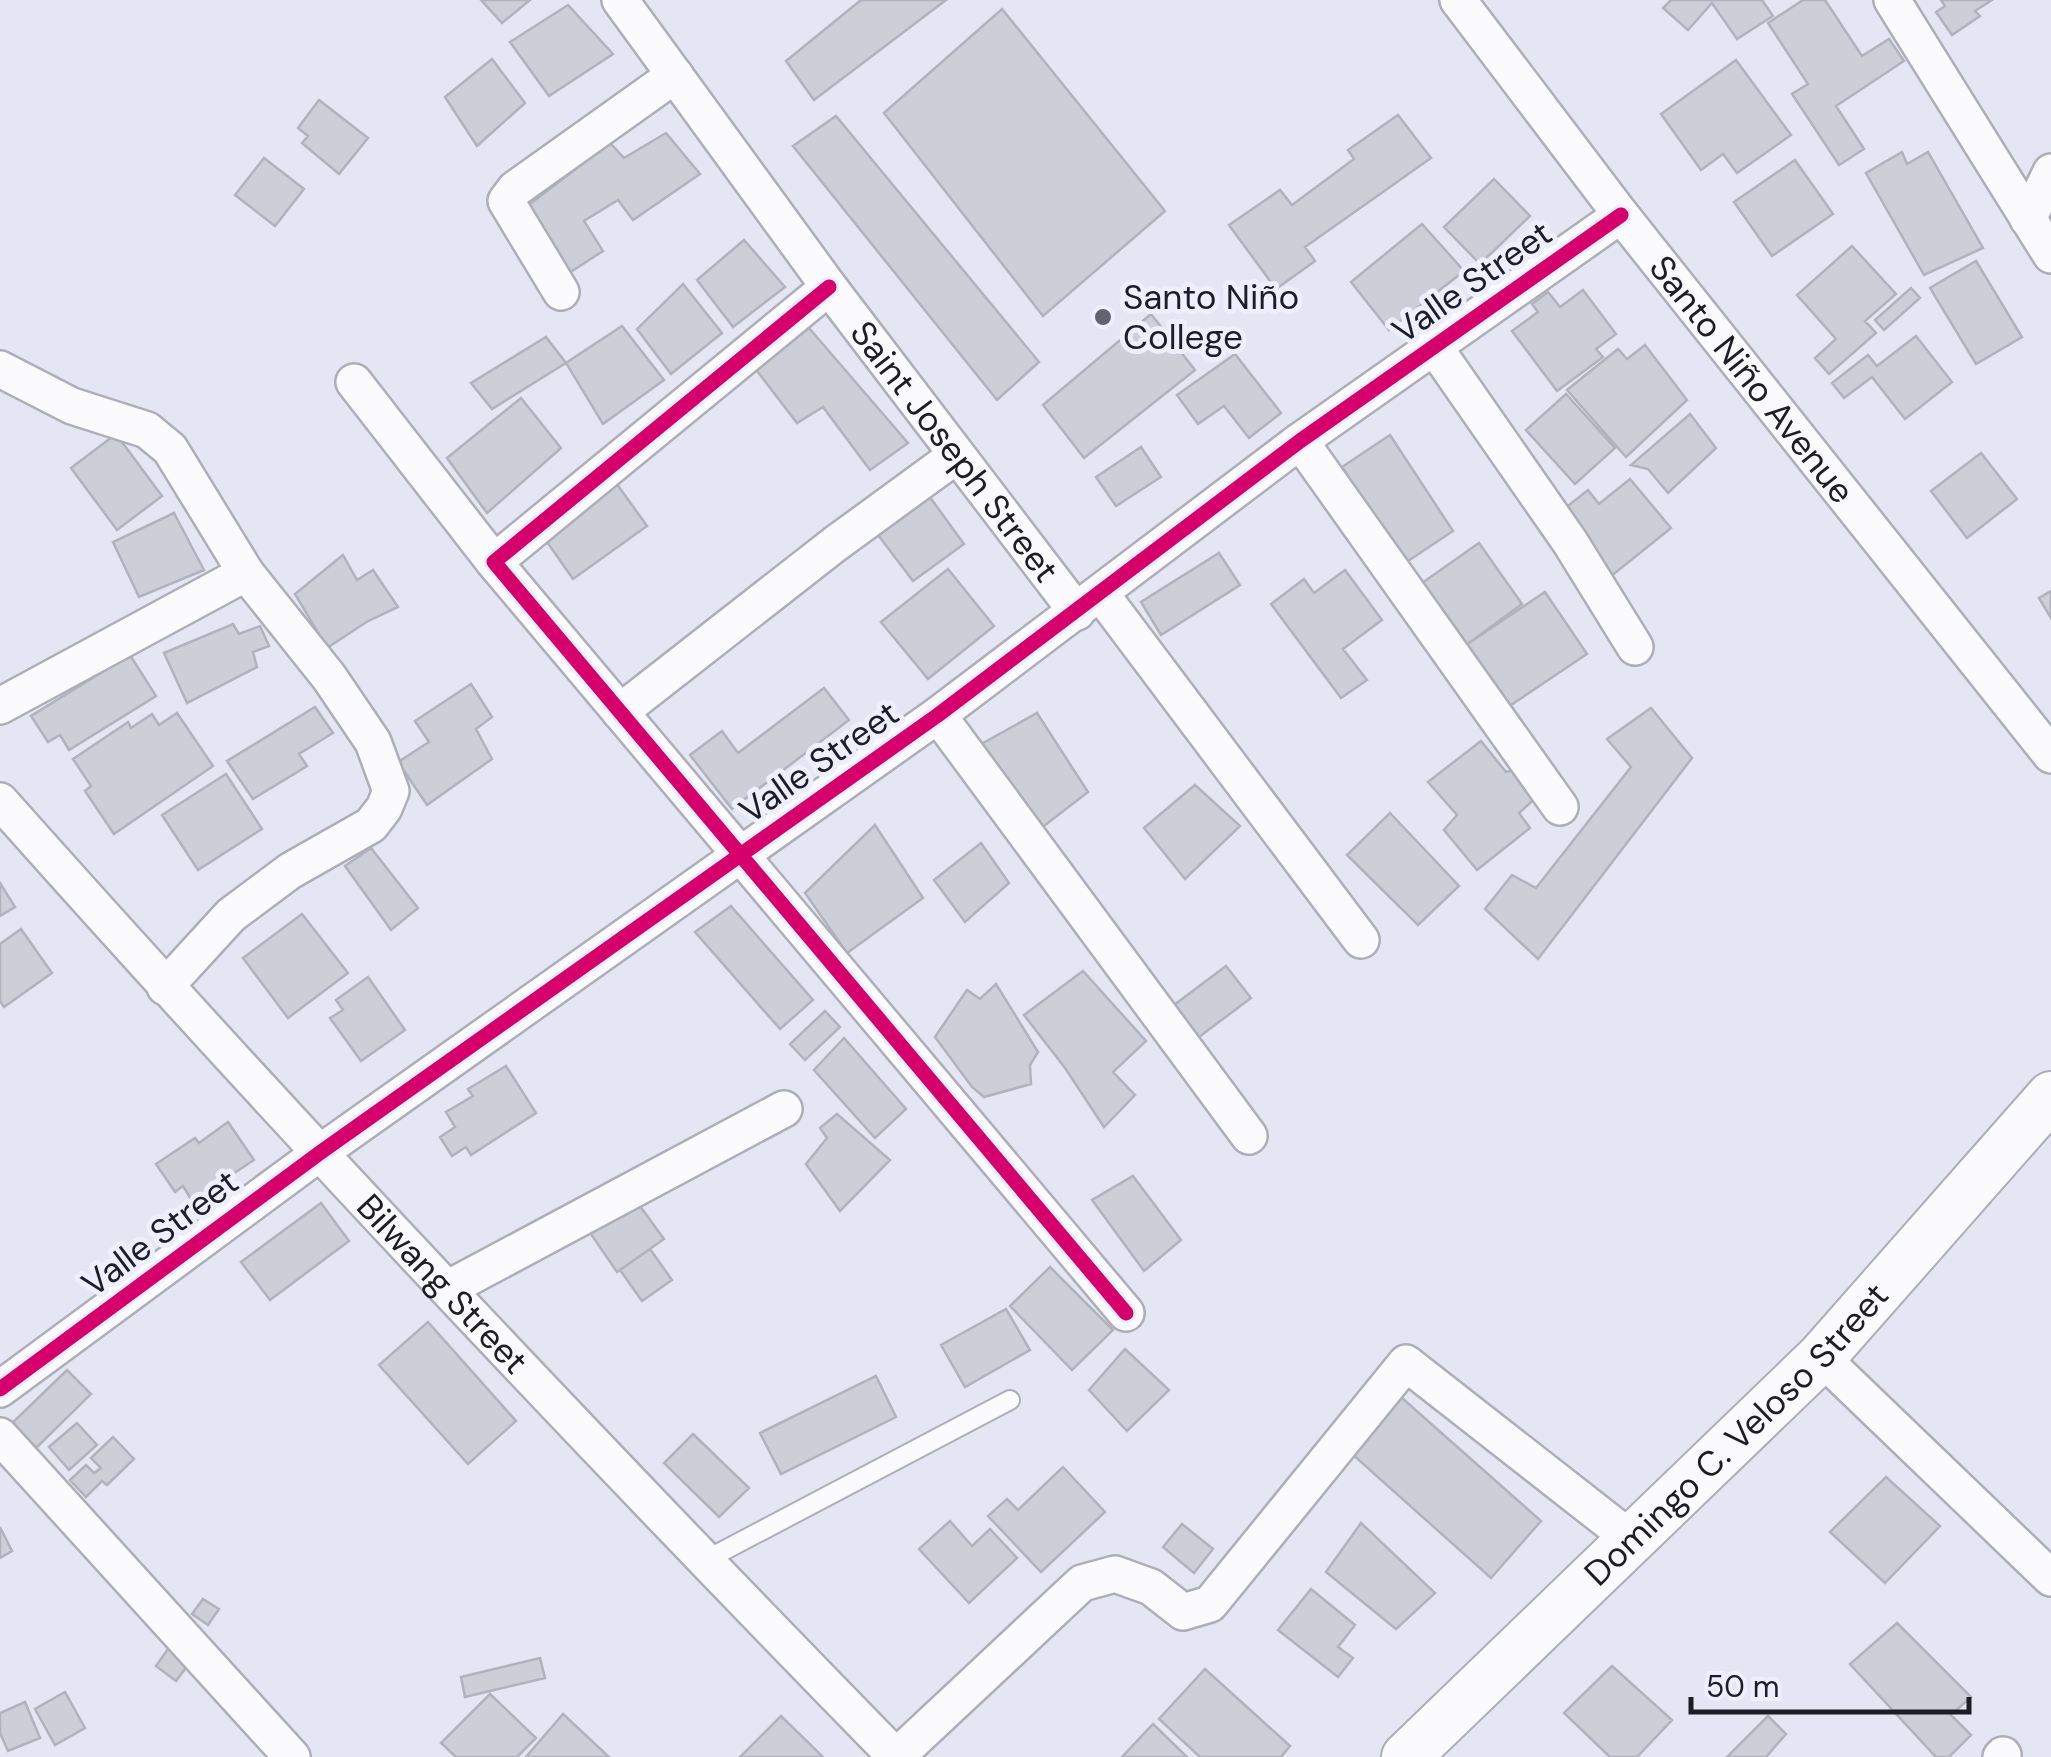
<svg xmlns="http://www.w3.org/2000/svg" width="2051" height="1757" viewBox="0 0 2051 1757" font-family="'DM Sans',sans-serif">
<style>
.building{fill:#ccced8;stroke:#b0b2bd;stroke-width:2.5}
.lines{fill:none;stroke-linecap:round;stroke-linejoin:round}
.lane-casing{stroke:#aeaeb9;stroke-width:22}
.street-casing{stroke:#aeaeb9;stroke-width:40}
.secondary-casing{stroke:#aeaeb9;stroke-width:52}
.lane{stroke:#fbfbfd;stroke-width:18}
.street{stroke:#fbfbfd;stroke-width:35}
.secondary{stroke:#fbfbfd;stroke-width:48}
.cycleway-casing{stroke:#edeefe;stroke-width:21}
.cycleway{stroke:#d6006c;stroke-width:15}
.poi-dot{fill:#63636e;stroke:#edeefe;stroke-width:4}
.labels{text-anchor:middle;stroke-width:10;stroke-linejoin:round;paint-order:stroke}
.street-label{font-size:35px;fill:#1d1d26;stroke:#edeefe}
.poi-label{font-size:35px;fill:#1d1d26;stroke:#edeefe;text-anchor:start}
</style>
<rect width="100%" height="100%" fill="#e5e6f3"/>
<path class="building" d="M481,0H530L502,23Z
M861,0H946L814,100L786,61Z
M1671,0H1762L1773,16L1737,39L1712,3L1688,30L1663,8Z
M1803,0H1825L1862,56L1889,39L1904,61L1836,106L1864,149L1839,165L1792,94L1808,84L1768,23Z
M1941,0H1992L1975,11L1980,16L1952,35L1936,12L1945,6Z
M568,5L613,54L549,96L510,42Z
M1002,9L1165,211L1043,316L884,113Z
M492,59L525,103L477,146L445,97Z
M1736,60L1791,135L1737,173L1723,154L1701,170L1661,114Z
M319,100L368,138L339,174L302,143L308,136L298,128Z
M1398,115L1431,158L1305,247L1315,261L1276,289L1229,225L1280,190L1292,205L1354,159L1348,150Z
M836,116L1039,362L997,400L793,146Z
M666,133L700,174L633,220L618,200L584,221L603,251L569,273L526,207L610,143L624,158Z
M1902,152L1907,164L1928,152L1983,248L1924,275L1866,173Z
M264,158L304,189L275,226L235,195Z
M1795,160L1833,214L1772,256L1734,202Z
M1494,179L1530,216L1480,264L1444,227Z
M1422,224L1464,271L1389,330L1351,282Z
M744,240L785,287L733,327L697,280Z
M1852,246L1896,294L1865,321L1876,333L1829,374L1815,358L1836,339L1797,295Z
M1976,261L2022,337L1976,364L1930,288Z
M683,284L722,333L671,374L637,329Z
M1911,288L1920,298L1884,330L1875,320Z
M1583,290L1616,334L1596,349L1603,357L1557,391L1512,331L1538,312L1532,304L1548,292L1560,307Z
M1151,314L1195,370L1084,458L1043,405Z
M622,326L664,380L603,424L566,363Z
M809,328L908,443L870,470L823,407L797,423L754,367Z
M1916,336L1952,382L1905,419L1872,377L1844,398L1832,383L1868,355L1877,366Z
M546,337L566,363L492,409L471,383Z
M1645,345L1687,400L1626,457L1567,390L1618,349L1627,359Z
M1235,354L1281,413L1249,438L1224,406L1198,424L1177,395Z
M1566,394L1615,448L1575,484L1526,430Z
M521,398L561,448L487,513L447,458Z
M1690,414L1716,448L1668,493L1648,469L1631,465Z
M116,434L162,496L117,530L71,468Z
M1390,435L1453,531L1405,563L1342,467Z
M1141,447L1161,477L1116,506L1096,477Z
M1981,453L2017,499L1967,538L1931,491Z
M1630,479L1671,528L1610,577L1558,514L1588,490L1599,504Z
M614,480L647,526L573,579L540,532Z
M924,489L964,544L913,581L872,527Z
M174,513L204,570L139,597L113,542Z
M1479,543L1522,604L1466,645L1422,583Z
M1219,553L1240,585L1161,635L1141,602Z
M343,555L357,580L373,570L398,607L368,621L327,648L295,594Z
M948,569L994,626L928,679L881,622Z
M1345,570L1382,620L1343,649L1367,680L1341,698L1271,604L1304,579L1314,593Z
M2051,591V618L2039,598Z
M1545,592L1587,654L1508,707L1466,645Z
M233,624L239,634L260,626L269,646L253,652L257,667L187,703L164,653Z
M130,655L156,696L69,750L60,735L48,742L31,716Z
M471,684L492,717L476,729L492,759L427,805L398,762L429,742L415,721Z
M824,688L849,720L732,809L690,755L722,731L738,753Z
M315,707L333,733L299,754L307,766L253,799L227,761Z
M1651,708L1692,758L1538,959L1485,909L1512,875L1536,888L1631,767L1607,739Z
M177,713L213,766L114,834L85,791L91,786L73,759L128,722L131,728L152,714L159,725Z
M1037,713L1088,792L1035,833L976,747Z
M1481,741L1506,772L1522,768L1539,795L1519,813L1530,828L1477,870L1444,830L1457,815L1428,782Z
M226,774L262,829L198,870L162,815Z
M1195,785L1240,826L1185,879L1144,828Z
M1390,813L1459,886L1418,925L1347,855Z
M875,825L923,898L847,953L805,893Z
M981,843L1009,883L965,922L934,880Z
M371,848L418,908L391,930L345,866Z
M0,883L15,907L0,916Z
M731,906L813,1000L780,1029L695,932Z
M302,914L348,973L288,1018L243,958Z
M21,929L52,973L4,1007L0,1001V944Z
M1226,966L1251,998L1199,1037L1174,1005Z
M1083,971L1146,1041L1113,1072L1135,1095L1104,1127L1065,1068L1024,1015Z
M368,977L405,1030L361,1061L330,1018L343,1010L336,1000Z
M996,984L1038,1052L1030,1065L1031,1084L984,1097L972,1087L935,1037L967,990L980,999Z
M825,1011L840,1027L805,1060L790,1044Z
M844,1038L906,1109L875,1138L814,1070Z
M506,1066L536,1113L471,1155L466,1147L452,1156L440,1137L455,1127L446,1112L473,1096L468,1089Z
M837,1114L890,1160L840,1211L806,1164L827,1138L820,1128Z
M228,1122L254,1160L192,1201L183,1186L175,1192L156,1164L195,1138L199,1143Z
M1133,1176L1181,1240L1144,1271L1092,1200Z
M637,1202L664,1239L617,1272L591,1234Z
M321,1203L349,1241L270,1300L241,1262Z
M650,1249L672,1280L642,1301L620,1270Z
M1050,1267L1113,1330L1072,1370L1010,1306Z
M1006,1309L1030,1350L965,1387L941,1345Z
M428,1322L516,1421L468,1464L379,1365Z
M1125,1349L1169,1390L1127,1431L1089,1390Z
M67,1370L91,1394L31,1453L7,1428Z
M876,1376L896,1417L781,1474L760,1433Z
M1402,1398L1541,1521L1491,1578L1352,1454Z
M77,1423L97,1445L69,1470L49,1447Z
M693,1434L749,1488L719,1517L664,1463Z
M113,1437L134,1459L107,1485L102,1481L86,1497L70,1480L86,1465L94,1473L101,1468L91,1458Z
M1063,1467L1105,1512L1041,1572L988,1516L1007,1499L1018,1510Z
M1886,1477L1940,1526L1885,1583L1830,1532Z
M950,1521L972,1546L990,1529L1017,1558L969,1603L919,1549Z
M1361,1523L1435,1593L1396,1629L1326,1572Z
M1182,1524L1213,1549L1194,1573L1163,1547Z
M0,1527L12,1551L0,1558Z
M1311,1589L1355,1625L1338,1647L1353,1658L1338,1677L1278,1630Z
M203,1599L219,1609L208,1625L192,1614Z
M1897,1623L1971,1697L1951,1715L1971,1735L1949,1757H1936L1850,1664Z
M173,1642L194,1657L176,1681L156,1666Z
M540,1658L545,1678L465,1697L461,1677Z
M1612,1666L1672,1720L1637,1757H1610L1564,1713Z
M1205,1669L1290,1746L1281,1757H1200L1159,1719Z
M65,1692L85,1728L55,1745L35,1709Z
M490,1694L536,1738L517,1757H456L441,1743Z
M25,1702L40,1738L8,1751L0,1733V1713Z
M563,1714L609,1757H526Z
M781,1716L823,1757H740Z
M1768,1716L1786,1734L1766,1757H1727Z
M1153,1724L1187,1757H1122Z"/>
<g class="lines">
<g class="lane-casing">
<path id="lane" d="M704,1561L1010,1400"/>
</g>
<g class="street-casing">
<g id="street">
<path id="s1" d="M620,0L829,287L1077,612"/>
<path id="s2" d="M1458,0L1621,215L2051,755"/>
<path d="M1892,0L2051,255"/>
<path d="M2028,219L2051,172"/>
<path d="M829,287L494,562L1126,1313"/>
<path d="M561,292L506,201L515,189L675,75"/>
<path d="M1433,345L1570,542L1635,647"/>
<path d="M0,369L72,406L147,430L170,449L246,573L329,677L373,742L391,791L384,808L371,825L290,871L231,915L165,987"/>
<path d="M354,382L494,562"/>
<path d="M1300,441L1560,807"/>
<path d="M1101,594L1361,940"/>
<path d="M0,706L246,573"/>
<path d="M620,712L835,544L957,455"/>
<path d="M938,715L1249,1136"/>
<path id="s3" d="M0,801C290,1127 591,1445 896,1757"/>
<path d="M449,1288L784,1109"/>
<path d="M1821,1357L2051,1578"/>
<path d="M0,1389L321,1152L938,715L1300,441L1621,215"/>
<path d="M0,1436L292,1757"/>
<path d="M896,1757L1082,1583L1115,1574L1151,1587L1183,1612L1210,1604L1406,1363L1631,1539"/>
<path d="M2001,1757L2003,1755"/>
</g>
</g>
<g class="secondary-casing">
<g id="secondary">
<path id="s4" d="M1406,1757L1821,1357L2051,1096"/>
</g>
</g>
<use href="#lane" class="lane"/>
<use href="#street" class="street"/>
<use href="#secondary" class="secondary"/>
<g class="cycleway-casing">
<path id="cycleway" d="M829,287L494,562L1126,1313
M0,1389L321,1152L938,715L1300,441L1621,215"/>
</g>
<use href="#cycleway" class="cycleway"/>
</g>
<circle class="poi-dot" cx="1103" cy="317" r="10"/>
<g class="labels">
<g class="street-label">
<text transform="translate(1472 282) rotate(-35)" y="12">Valle Street</text>
<text dy="12" stroke="none"><textPath href="#s2" startOffset="480">Santo Niño Avenue</textPath></text>
<text dy="12" stroke="none"><textPath href="#s1" startOffset="562">Saint Joseph Street</textPath></text>
<text transform="translate(819 762) rotate(-35)" y="12">Valle Street</text>
<text transform="translate(160 1233) rotate(-37)" y="12">Valle Street</text>
<text dy="12" stroke="none"><textPath href="#s3" startOffset="655">Bilwang Street</textPath></text>
<text dy="12" stroke="none"><textPath href="#s4" startOffset="462">Domingo C. Veloso Street</textPath></text>
</g>
<g class="poi-label">
<text x="1123" y="309">Santo Niño<tspan x="1123" dy="40">College</tspan></text>
</g>
</g>
<path d="M1691 1697v15h278v-15" fill="none" stroke="#1d1d26" stroke-width="5"/>
<text x="1706" y="1697" font-size="30" fill="#1d1d26" stroke="#edeefe" stroke-width="8" paint-order="stroke">50 m</text>
</svg>
